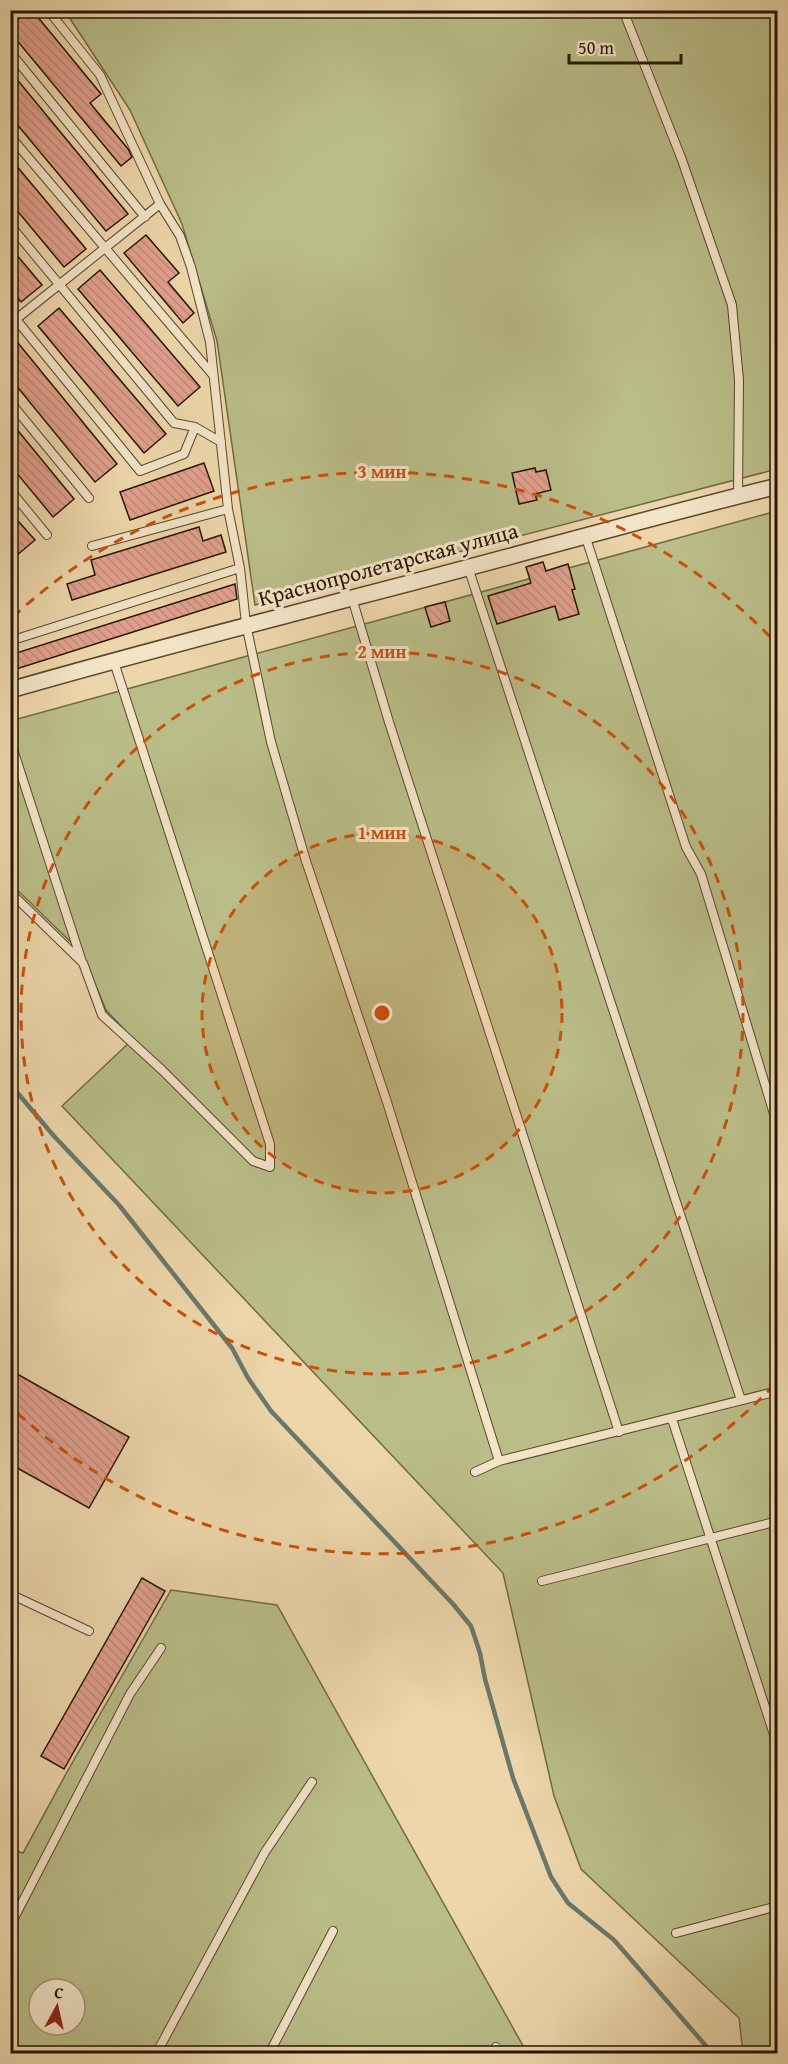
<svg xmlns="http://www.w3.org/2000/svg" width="788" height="2064" viewBox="0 0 788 2064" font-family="'Gentium Book Plus',serif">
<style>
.garden{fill:#babd88;stroke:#706a45;stroke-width:1.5;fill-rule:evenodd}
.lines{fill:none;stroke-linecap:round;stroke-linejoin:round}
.stream{stroke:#6c776a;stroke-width:4.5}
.building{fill:url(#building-back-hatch);stroke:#271602;stroke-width:1.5}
.service-casing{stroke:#58462c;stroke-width:10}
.minor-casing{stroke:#58462c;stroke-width:18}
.service{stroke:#f3e4c8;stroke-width:8}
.minor{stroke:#f3e4c8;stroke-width:15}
.ring{fill:none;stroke:#cb4f0a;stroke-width:3;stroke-dasharray:10 8}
.labels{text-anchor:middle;stroke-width:6;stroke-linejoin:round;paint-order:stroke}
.street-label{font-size:22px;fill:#271602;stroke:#f3e4c8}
.centre{fill:#cb4f0a;stroke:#f3e4c8;stroke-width:3}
.ring-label{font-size:18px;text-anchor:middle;font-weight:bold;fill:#cb4f0a;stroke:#f3e4c8;stroke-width:6;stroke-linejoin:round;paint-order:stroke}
</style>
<defs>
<pattern id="building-back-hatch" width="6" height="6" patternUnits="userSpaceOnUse" patternTransform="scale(1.5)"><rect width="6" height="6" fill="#e1a08e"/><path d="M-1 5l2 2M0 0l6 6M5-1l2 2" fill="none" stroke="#c18979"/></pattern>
</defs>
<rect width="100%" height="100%" fill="#edd6ab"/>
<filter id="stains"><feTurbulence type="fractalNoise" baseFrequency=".00333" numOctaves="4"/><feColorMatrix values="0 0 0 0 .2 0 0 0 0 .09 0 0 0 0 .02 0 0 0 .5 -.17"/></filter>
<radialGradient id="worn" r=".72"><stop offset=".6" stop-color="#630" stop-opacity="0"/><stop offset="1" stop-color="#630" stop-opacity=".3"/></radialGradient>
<path class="garden" d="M65,11H777V469L255,605L217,341L182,224L130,110Z
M777,511V2053H743L739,2018L581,1869L554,1796L503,1573L62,1106L133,1039L106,1010L82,953L11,884L10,721Z
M171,1590L277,1605L527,2053H11L10,1849L23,1853L67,1772ZM39,1989H75V2025H39Z"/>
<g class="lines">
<path class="stream" d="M10,1084L53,1135L119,1205L232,1348L248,1378L271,1411L453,1604L471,1626L480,1653L485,1679L513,1778L551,1877L568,1903L614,1940L713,2054"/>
</g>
<path class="building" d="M28,10H32L101,94L90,103L128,149L132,157L121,166L10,32V25Z
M10,71L128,214L106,231L10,116Z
M10,158L86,249L64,267L10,202Z
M146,235L179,273L168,282L194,313L183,323L124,253Z
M10,247L42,285L21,302L10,289Z
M100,270L200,387L178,406L78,289Z
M59,308L166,434L144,453L38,326Z
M18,343L117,464L95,482L10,378V349Z
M10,421L74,499L53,517L10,465Z
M204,463L214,491L130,520L120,492Z
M535,468L536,472L546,470L551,490L535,494L537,500L519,504L512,473Z
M10,512L35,540L10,561Z
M199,527L203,541L221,535L226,552L72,600L67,584L95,575L91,560Z
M543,562L546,571L568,564L575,589L572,590L579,614L559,620L555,606L497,624L488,596L531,583L526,567Z
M235,584L237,599L10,671V655Z
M445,602L450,621L431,627L425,607Z
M10,1370L129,1437L89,1508L10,1464Z
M142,1578L165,1591L64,1769L41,1756Z"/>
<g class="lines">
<g class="service-casing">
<path id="service" d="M48,10L100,75L160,204L180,236L191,267L210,342L228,509L240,568L246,624L271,742L306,861L386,1099L499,1461
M623,10L682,160L732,305L739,380L738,495
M10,52L145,217
M10,136L213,375
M10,225L174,423L195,427L221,442
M10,312L140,471L184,454L195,427
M10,324L160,204
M10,402L89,498
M10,490L47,535
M585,535L686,847L701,874L778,1127
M92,546L228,509
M468,567L741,1400
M352,598L389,722L619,1432
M10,641L240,568
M10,740L82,962
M10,892L83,963L102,1015L162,1070L253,1161L270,1167V1144L114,662
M672,1419L778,1747
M475,1472L499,1461L778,1391
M542,1581L778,1521
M10,1594L89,1631
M10,1926L130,1694L161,1648
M676,1933L778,1906
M156,2054L265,1852L312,1782
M269,2054L333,1931
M493,2054L496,2047"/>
</g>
<g class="minor-casing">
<path id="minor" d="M10,690C124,657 238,628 352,598C494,562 635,521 778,486"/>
</g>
<use href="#service" class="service"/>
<use href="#minor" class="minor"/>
</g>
<circle cx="382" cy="1013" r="180" fill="#cb4f0a" fill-opacity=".12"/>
<g class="ring">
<circle cx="382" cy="1013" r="180"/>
<circle cx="382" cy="1013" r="361"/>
<path d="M774 1385A541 541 0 0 1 13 1409M13 617A541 541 0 0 1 774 641"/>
</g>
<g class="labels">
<g class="street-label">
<text transform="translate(388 564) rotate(-15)" y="8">Краснопролетарская улица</text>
</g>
</g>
<circle cx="382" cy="1013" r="9" class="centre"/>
<g class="ring-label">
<text x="382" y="478">3 мин</text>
<text x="382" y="658">2 мин</text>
<text x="382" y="839">1 мин</text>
</g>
<rect width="788" height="2064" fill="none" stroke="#edd6ab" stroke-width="36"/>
<rect x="12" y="12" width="764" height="2040" fill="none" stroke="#271602" stroke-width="3"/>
<rect x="18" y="18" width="752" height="2028" fill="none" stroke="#271602" stroke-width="1.5"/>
<g transform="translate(57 2007) rotate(8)"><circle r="28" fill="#f3e4c8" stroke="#a19279" stroke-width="1.5"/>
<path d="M0-4.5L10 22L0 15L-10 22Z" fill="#8f2418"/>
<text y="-9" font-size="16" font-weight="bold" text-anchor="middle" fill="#271602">С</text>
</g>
<path d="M569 54v9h112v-9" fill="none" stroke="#271602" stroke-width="3"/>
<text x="578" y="54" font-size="18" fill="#271602" stroke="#f3e4c8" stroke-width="4.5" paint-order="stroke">50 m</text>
<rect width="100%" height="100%" filter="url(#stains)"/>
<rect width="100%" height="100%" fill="url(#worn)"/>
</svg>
